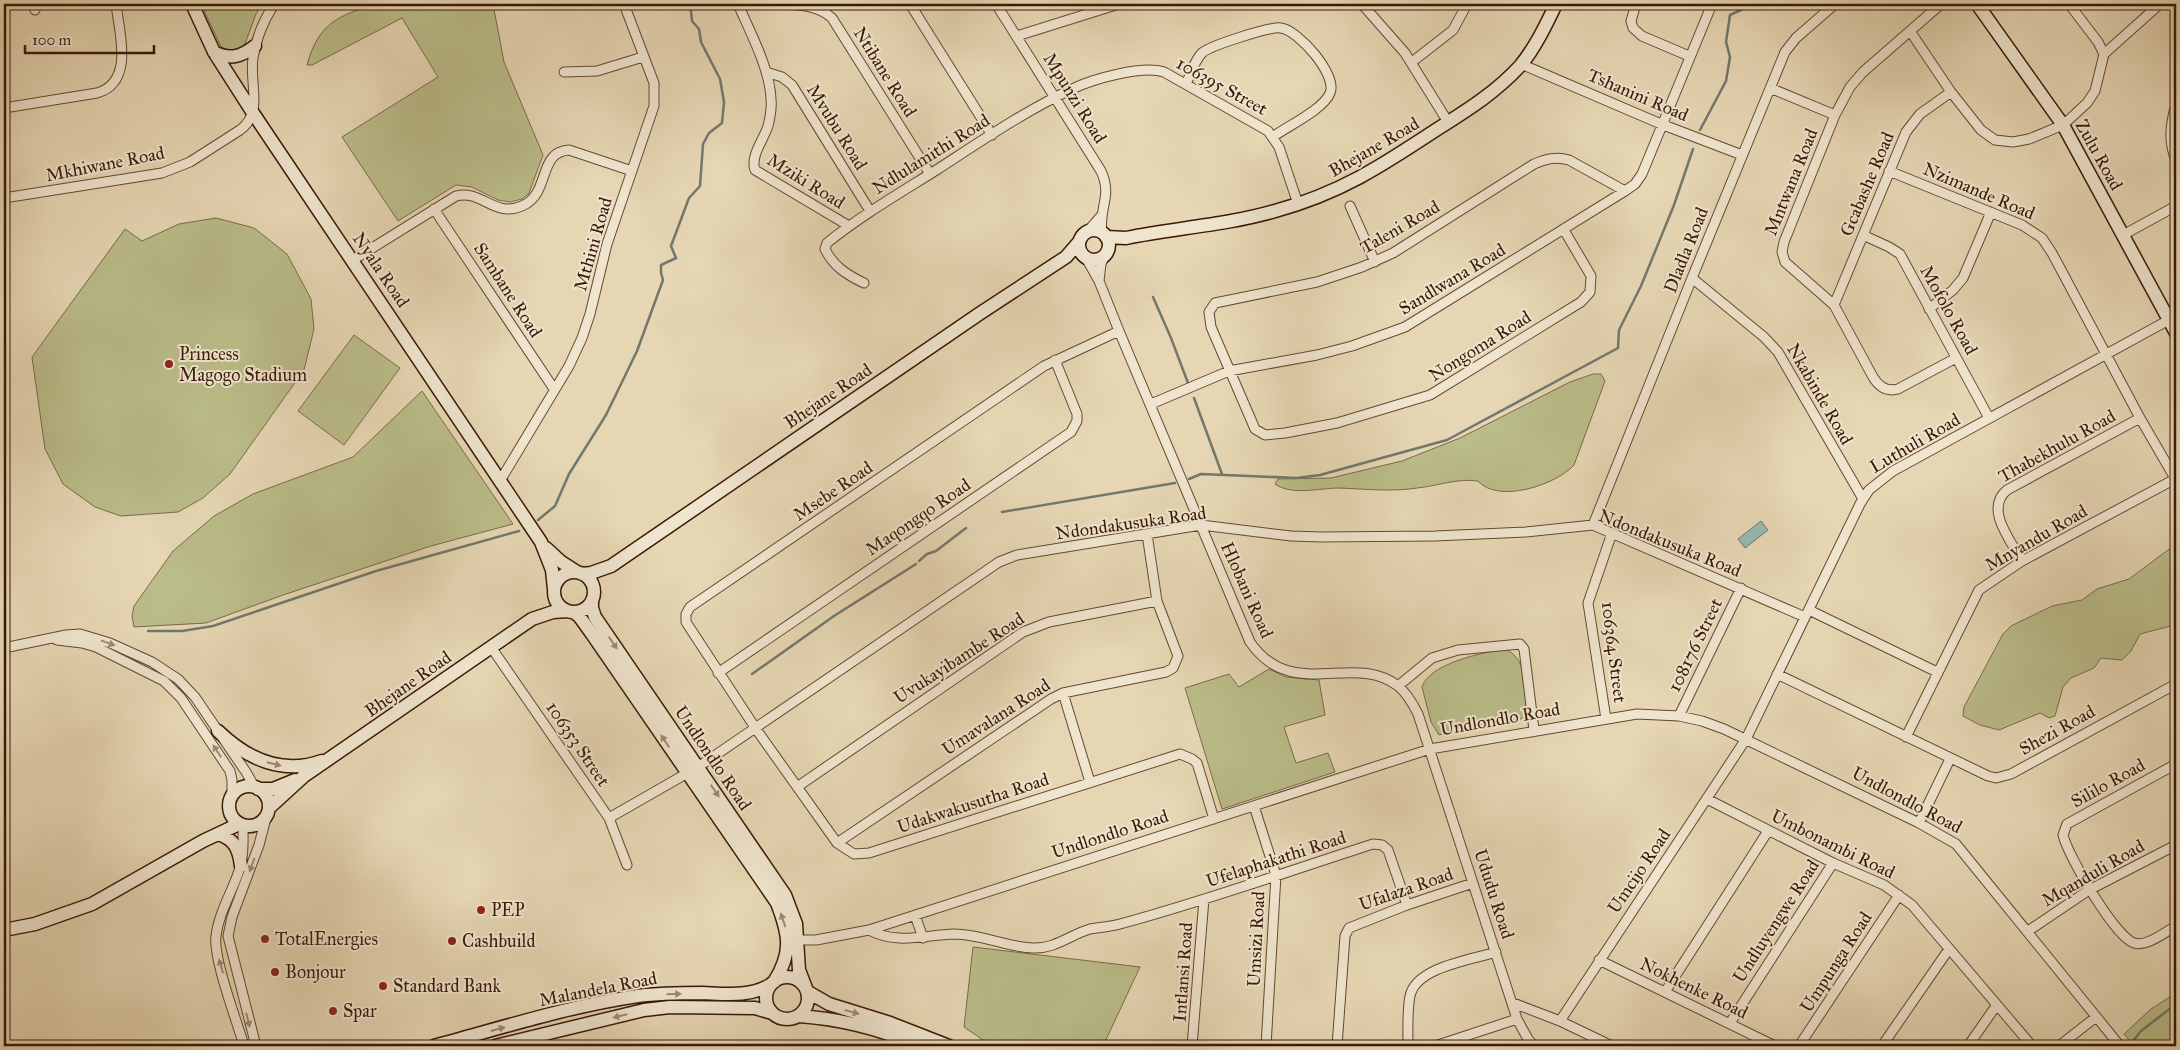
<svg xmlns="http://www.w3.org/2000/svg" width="2180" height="1050" viewBox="0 0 2180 1050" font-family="'IM FELL Great Primer',serif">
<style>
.green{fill:#babc89;stroke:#7a6a48}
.water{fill:#97b8b2;stroke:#72786d}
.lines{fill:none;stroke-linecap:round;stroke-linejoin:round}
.stream{stroke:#72786d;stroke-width:2.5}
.street-casing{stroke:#654831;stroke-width:11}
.secondary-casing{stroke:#3a1906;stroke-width:15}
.street{stroke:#efe4ce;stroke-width:9}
.secondary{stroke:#efe4ce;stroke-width:12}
.rail{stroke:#3a1906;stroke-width:2.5;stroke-dasharray:9 9;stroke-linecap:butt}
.oneway{fill:#9e8974}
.poi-dot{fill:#8f2418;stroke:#efe4ce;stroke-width:2}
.labels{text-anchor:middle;stroke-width:4;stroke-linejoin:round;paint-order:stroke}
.street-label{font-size:18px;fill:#3a1906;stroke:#efe4ce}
.poi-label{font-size:18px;fill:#3a1906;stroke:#efe4ce;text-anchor:start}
</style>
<rect width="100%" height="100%" fill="#e6d6b3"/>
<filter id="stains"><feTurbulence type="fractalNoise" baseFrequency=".004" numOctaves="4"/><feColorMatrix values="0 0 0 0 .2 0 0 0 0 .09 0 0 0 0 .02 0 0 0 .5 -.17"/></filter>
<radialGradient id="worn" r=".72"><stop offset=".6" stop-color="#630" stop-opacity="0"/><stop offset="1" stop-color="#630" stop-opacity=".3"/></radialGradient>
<path class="green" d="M201,4H262L256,14L243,49L233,52L222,49Z
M377,4H493L504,62L543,155L529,193L522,199L510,202L498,200L472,187L456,185L398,221L342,137L438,77L402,18L312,65H307C318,24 338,15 377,4Z
M216,218L254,228L287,254L311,299L314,329L304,370L230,474L203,498L178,512L121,516L95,507L63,484L45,449L32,357L125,229L142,241L179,224Z
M354,335L400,368L344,445L298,411Z
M1593,374H1601L1605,381L1574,465C1556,485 1498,504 1478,481C1457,478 1438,486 1417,488C1391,492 1365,489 1339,488C1320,488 1292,496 1275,484L1278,479L1331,478L1402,461L1460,438L1570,382Z
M422,391L513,524L431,546L286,594L206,623L134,627L132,616L134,606L173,551L214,516L253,494L353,457Z
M2176,544V627L2171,626L2140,634L2131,651L2122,660L2101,658L2094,668L2071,678L2063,687L2055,716L2049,718L2040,713L1999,730L1980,725L1963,716L1964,707L2003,634L2011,626L2052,606L2082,600L2097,589L2129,579Z
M1504,649C1528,656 1529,697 1524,717L1517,721L1469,726L1439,735L1431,722L1422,687C1430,663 1482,653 1504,649Z
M1269,669L1286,677L1319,680L1325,715L1284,727L1296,763L1328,753L1335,772L1222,809L1185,688L1229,674L1239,687Z
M973,947L1140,967L1103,1046H1020L983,1040L964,1027Z
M2176,993V1046H2134L2124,1034L2151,1009Z"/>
<path class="water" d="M1761,521L1768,530L1745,548L1738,539Z"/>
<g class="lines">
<path class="stream" d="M1700,130L1726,81L1730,57L1726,42L1730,15L1754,4
M1153,297L1171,338L1188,383
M1194,398L1222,474
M1189,479L1201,474L1297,478L1320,475L1447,440L1618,348L1619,330L1641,286L1674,205L1693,149
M1002,512L1175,483
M538,520L555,506L569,474L606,415L637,351L663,280L661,273V265L676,258L671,246L689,198L700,186L703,144L709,133L722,123L724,102L720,79L701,42L699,29L692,21L691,11L687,4
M919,561L927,554L936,551L966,528
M148,631H182L213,626L376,571L519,531
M752,674L834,616L916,564
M2129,1046L2141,1031L2176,1004"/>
<g class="street-casing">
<path id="street" d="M35,4V10
M738,4C750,32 770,69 771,99C772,108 770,118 768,126C764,139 750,156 755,170L849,226
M769,4C791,5 814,2 832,18L930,174
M910,4L992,135
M996,4L1101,171C1113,197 1098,208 1102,233
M1362,4L1405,53L1448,122
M1636,4L1631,21L1633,28L1642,36L1689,56
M1941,4L1863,72L1850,87L1835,115L1784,242L1782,252L1785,262L1834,305L1873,377C1879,387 1887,392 1898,389L1956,358
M2069,4L2098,42L2104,54
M1910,31L1951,92L1981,130L1995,140L2013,142L2029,139L2063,125L2074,115L2087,103L2095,91L2104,54L2160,4
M1017,36L1119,4
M1412,62L1453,30L1467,4
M1521,64L1661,124L1742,155
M564,72L597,71L643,57
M766,72L782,77L792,85L870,211
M1186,84C1191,74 1194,61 1202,53C1209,46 1271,26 1281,28C1298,30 1338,75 1330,93C1324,109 1288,126 1274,136
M1770,88L1835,115
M2176,105C2170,124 2168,142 2176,160
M4,108L97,93C135,82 119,32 116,4
M1889,171L2022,225L2042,238L2052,253L2140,418L2176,480
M4,198L162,173L190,162L240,130C264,113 249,83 253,58C256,38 264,20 274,4
M1350,206L1375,262
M434,209L554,389
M1564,230L1591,276L1590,292L1581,302L1430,395L1337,423L1285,433L1265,435L1255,429L1211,327L1209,312L1215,303L1317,282L1362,267L1393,253L1534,164C1546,159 1556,156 1569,160L1625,191
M1087,232L1102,215
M1863,235L1889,247L1900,254L1989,418
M2123,235L2176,206
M1086,258L1099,281L1119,331L1250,642C1292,703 1353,651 1398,686C1407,693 1413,704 1418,714L1517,1019L1528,1039L1534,1046
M353,260L456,196C481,189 494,218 522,206C551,194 537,152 569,150L632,171
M1692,278L1764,337L1778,352L1863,499
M1099,281L1101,264L1105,255
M864,283C847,275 833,266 825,249L827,243C862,215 900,193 938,169C981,141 1025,111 1072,89C1093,79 1142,65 1164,72L1268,131L1279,147L1298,204
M1834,305L1906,132L1920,114L1951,92
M1929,309L1953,290L1963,278L1991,212
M1119,331L1044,366L690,607L686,614V622L756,729L837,843L854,854L869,853L1180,754L1192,759L1197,763L1214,819
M1151,404L1229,371L1317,355L1352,346L1405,327L1625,191L1635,184L1642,174L1712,4
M500,481L569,366L582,338L590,314L607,244L654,106V83L624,4
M1593,525L1692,278L1785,52L1796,38L1835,4
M2022,561C2011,541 1984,509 2007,490L2140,418
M1809,610L1937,672
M57,640L82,643L96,647L164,681L181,698L230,771L232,780V795
M491,647L609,818L627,865
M4,648L66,635L80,634L110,643L152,662L178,679L195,697L246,772L255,788
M718,673L1071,432L1077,421V414L1055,360
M1777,674L1988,776L1996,778L2011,774L2176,684
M1398,686L1432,658L1458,650L1520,644L1524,649L1534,730
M1063,693L1090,782
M1679,716L1741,588
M1606,719L1588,603L1612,533
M1906,737L1979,590L2022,561L2175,479
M2176,764L2067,824L2063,835C2068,856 2115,937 2134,943C2147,947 2165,932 2176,926
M797,787L1023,632L1049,622L1157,601
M1707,799L1833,863L1884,885L1912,905L2032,1046
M1254,806L1276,875L1266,1046
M609,818L698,767L999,562L1017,555L1201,525L1291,536L1321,537L1435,536L1526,532L1593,525L1805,617
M1919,823L1950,759
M243,825C243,838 244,851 241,864C235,888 219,910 216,936C213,959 237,1021 244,1046
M837,843L1051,699L1063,693L1166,672L1173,668L1178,656L1157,601L1147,534
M915,915L923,938
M869,930C897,945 924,935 954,934C981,934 1006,947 1033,948C1055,949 1070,935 1090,929C1100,927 1110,927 1120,924C1205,901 1289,871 1373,844L1382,845L1388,850L1407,905
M2028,931L2089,890L2176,845
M793,940H816L869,930L1430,749L1637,714L1679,716L1702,721L1724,729L1919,823L1956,844L2120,1046
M1599,960L1775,1046
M1665,992L1768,831
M1513,1003L1560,1021L1612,1046
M1560,1021L1746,739L1860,504L1869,490L1893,471L2176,316
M1730,1023L1833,863
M256,1046L228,936L232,917L259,845L266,818
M1192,1046L1204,899
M1337,1046L1345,936L1349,928L1407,905L1473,883
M1408,1046C1408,1030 1407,1012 1410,996C1416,967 1471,960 1496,952
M1435,1046L1517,1019
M1799,1046L1899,895
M1882,1046L1949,949
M1968,1046L1996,1006
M2059,1046L2096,1017"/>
</g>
<g class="secondary-casing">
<path id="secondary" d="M192,4L214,52L253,113L541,542L552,570L554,589
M1977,4L2063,125L2176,333
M214,52C230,60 241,57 255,46
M1079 245a15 15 0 1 1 30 0a15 15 0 1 1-30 0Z
M1106,237L1126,238C1175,228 1227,225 1275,211C1341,193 1383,165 1439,128C1469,109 1496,92 1520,66C1535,48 1546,25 1556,4
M546,548L560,561L577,572
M554 592a20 20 0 1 1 40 0a20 20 0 1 1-40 0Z
M582,574L591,573L611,566L979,314L1066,257L1079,242
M592,600V608L595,617L785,895L796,924L799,970L806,988
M573,612L579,616L592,634L777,903C789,934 793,952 774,982
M218,731C247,759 283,775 322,761
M229 806a20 20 0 1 1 40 0a20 20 0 1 1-40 0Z
M258,789H273L295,780
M269,808L304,776L532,619L553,612L568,611
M218,834C235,839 239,850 241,866
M4,930L35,924L92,904L203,841L239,824
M766 998a21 21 0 1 1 42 0a21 21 0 1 1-42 0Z
M808,992L829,1004L890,1023L949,1046
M799,1016C841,1019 881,1029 919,1046
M434,1046C501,1028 569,1006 638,996C660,993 682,993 703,993C727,994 749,997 770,985
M495,1046L644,1010L670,1007L755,1008L772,1013"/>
</g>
<use href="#street" class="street"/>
<use href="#secondary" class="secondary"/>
<path class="rail" d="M680,1046L711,1045L765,1046"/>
</g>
<defs><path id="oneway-solid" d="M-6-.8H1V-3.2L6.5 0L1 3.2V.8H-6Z" transform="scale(1.25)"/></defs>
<g class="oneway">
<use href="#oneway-solid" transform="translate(108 643) rotate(20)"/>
<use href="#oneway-solid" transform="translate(613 643) rotate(56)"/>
<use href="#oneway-solid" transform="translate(665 741) rotate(-124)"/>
<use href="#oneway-solid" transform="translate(217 751) rotate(-123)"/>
<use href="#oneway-solid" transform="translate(274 764) rotate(14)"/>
<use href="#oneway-solid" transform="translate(715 791) rotate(56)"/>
<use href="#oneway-solid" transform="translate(252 865) rotate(110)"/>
<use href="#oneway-solid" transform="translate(783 920) rotate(-109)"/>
<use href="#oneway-solid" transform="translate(221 966) rotate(-106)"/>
<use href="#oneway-solid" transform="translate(674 994) rotate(-1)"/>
<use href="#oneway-solid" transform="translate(852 1012) rotate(16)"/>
<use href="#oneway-solid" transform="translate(620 1016) rotate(167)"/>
<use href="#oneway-solid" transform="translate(248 1020) rotate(76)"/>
<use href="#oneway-solid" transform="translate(498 1029) rotate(-15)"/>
</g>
<g class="poi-dot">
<circle cx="169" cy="364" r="5"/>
<circle cx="481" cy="910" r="5"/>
<circle cx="265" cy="939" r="5"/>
<circle cx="452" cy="941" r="5"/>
<circle cx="275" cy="972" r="5"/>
<circle cx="383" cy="986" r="5"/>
<circle cx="333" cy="1011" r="5"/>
</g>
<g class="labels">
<g class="street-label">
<text transform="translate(885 72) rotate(58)" y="6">Ntibane Road</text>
<text transform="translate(1222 86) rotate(29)" y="6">106395 Street</text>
<text transform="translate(1638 95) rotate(23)" y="6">Tshanini Road</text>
<text transform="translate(1075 98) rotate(58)" y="6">Mpunzi Road</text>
<text transform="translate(837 127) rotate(58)" y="6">Mvubu Road</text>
<text transform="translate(1374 147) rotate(-30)" y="6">Bhejane Road</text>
<text transform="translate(931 154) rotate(-32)" y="6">Ndlulamithi Road</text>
<text transform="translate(2099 155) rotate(61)" y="6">Zulu Road</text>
<text transform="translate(105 164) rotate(-11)" y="6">Mkhiwane Road</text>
<text transform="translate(806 181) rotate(32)" y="6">Mziki Road</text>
<text transform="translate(1791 182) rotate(-68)" y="6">Mntwana Road</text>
<text transform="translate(1867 184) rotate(-67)" y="6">Gcabashe Road</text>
<text transform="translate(1979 191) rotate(23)" y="6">Nzimande Road</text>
<text transform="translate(1400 227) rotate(-30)" y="6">Taleni Road</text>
<text transform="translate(593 244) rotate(-74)" y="6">Mthini Road</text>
<text transform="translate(1686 250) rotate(-68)" y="6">Dladla Road</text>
<text transform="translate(381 270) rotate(56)" y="6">Nyala Road</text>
<text transform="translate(1452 279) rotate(-31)" y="6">Sandlwana Road</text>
<text transform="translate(508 290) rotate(57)" y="6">Sambane Road</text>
<text transform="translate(1949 310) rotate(61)" y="6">Mofolo Road</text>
<text transform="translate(1480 346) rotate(-32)" y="6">Nongoma Road</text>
<text transform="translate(1820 394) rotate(60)" y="6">Nkabinde Road</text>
<text transform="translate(828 396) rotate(-34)" y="6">Bhejane Road</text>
<text transform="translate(1915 443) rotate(-30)" y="6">Luthuli Road</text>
<text transform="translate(2057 446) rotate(-29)" y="6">Thabekhulu Road</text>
<text transform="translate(833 491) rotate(-34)" y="6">Msebe Road</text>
<text transform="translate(918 517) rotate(-34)" y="6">Maqongqo Road</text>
<text transform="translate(1131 523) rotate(-8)" y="6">Ndondakusuka Road</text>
<text transform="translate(2036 538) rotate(-30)" y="6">Mnyandu Road</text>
<text transform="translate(1670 543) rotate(22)" y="6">Ndondakusuka Road</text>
<text transform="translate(1247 590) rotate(66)" y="6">Hlobani Road</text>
<text transform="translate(1695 645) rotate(-64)" y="6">108176 Street</text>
<text transform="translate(1614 652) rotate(83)" y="6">106364 Street</text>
<text transform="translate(959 658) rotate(-33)" y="6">Uvukayibambe Road</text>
<text transform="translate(408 684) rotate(-35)" y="6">Bhejane Road</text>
<text transform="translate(996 717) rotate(-33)" y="6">Umavalana Road</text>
<text transform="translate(1500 719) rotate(-10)" y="6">Undlondlo Road</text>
<text transform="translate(2057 730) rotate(-29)" y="6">Shezi Road</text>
<text transform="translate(578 744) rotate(56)" y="6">106353 Street</text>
<text transform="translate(713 758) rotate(56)" y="6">Undlondlo Road</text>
<text transform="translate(2108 783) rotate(-29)" y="6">Sililo Road</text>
<text transform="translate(1907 800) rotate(28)" y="6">Undlondlo Road</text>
<text transform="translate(973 803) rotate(-18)" y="6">Udakwakusutha Road</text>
<text transform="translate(1110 834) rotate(-18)" y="6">Undlondlo Road</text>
<text transform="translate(1833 844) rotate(26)" y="6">Umbonambi Road</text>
<text transform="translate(1276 859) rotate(-18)" y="6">Ufelaphakathi Road</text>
<text transform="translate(1639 871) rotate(-56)" y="6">Umcijo Road</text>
<text transform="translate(2093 873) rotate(-30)" y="6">Mqanduli Road</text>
<text transform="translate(1406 889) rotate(-19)" y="6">Ufalaza Road</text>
<text transform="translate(1494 894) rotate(72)" y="6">Ududu Road</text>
<text transform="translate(1776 921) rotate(-57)" y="6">Undluyengwe Road</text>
<text transform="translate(1256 939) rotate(-87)" y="6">Umsizi Road</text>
<text transform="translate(1836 962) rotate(-57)" y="6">Umpunga Road</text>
<text transform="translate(1183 972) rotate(-86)" y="6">Intlansi Road</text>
<text transform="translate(1694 988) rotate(26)" y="6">Nokhenke Road</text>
<text transform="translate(598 989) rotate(-11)" y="6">Malandela Road</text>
</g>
<g class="poi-label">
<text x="179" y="360">Princess<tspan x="179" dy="21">Magogo Stadium</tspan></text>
<text x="491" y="916">PEP</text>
<text x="275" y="945">TotalEnergies</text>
<text x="462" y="947">Cashbuild</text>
<text x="285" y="978">Bonjour</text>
<text x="393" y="992">Standard Bank</text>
<text x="343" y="1017">Spar</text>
</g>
</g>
<rect width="2180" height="1050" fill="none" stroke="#e6d6b3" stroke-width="20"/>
<rect x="5" y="5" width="2170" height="1040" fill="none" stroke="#3a1906" stroke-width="2.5"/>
<rect x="10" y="10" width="2160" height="1030" fill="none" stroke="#3a1906"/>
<path d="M25 45v8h129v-8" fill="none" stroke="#3a1906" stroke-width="2.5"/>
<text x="32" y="45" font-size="15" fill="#3a1906" stroke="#efe4ce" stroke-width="4" paint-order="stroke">100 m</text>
<rect width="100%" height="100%" filter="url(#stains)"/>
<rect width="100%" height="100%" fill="url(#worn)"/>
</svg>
